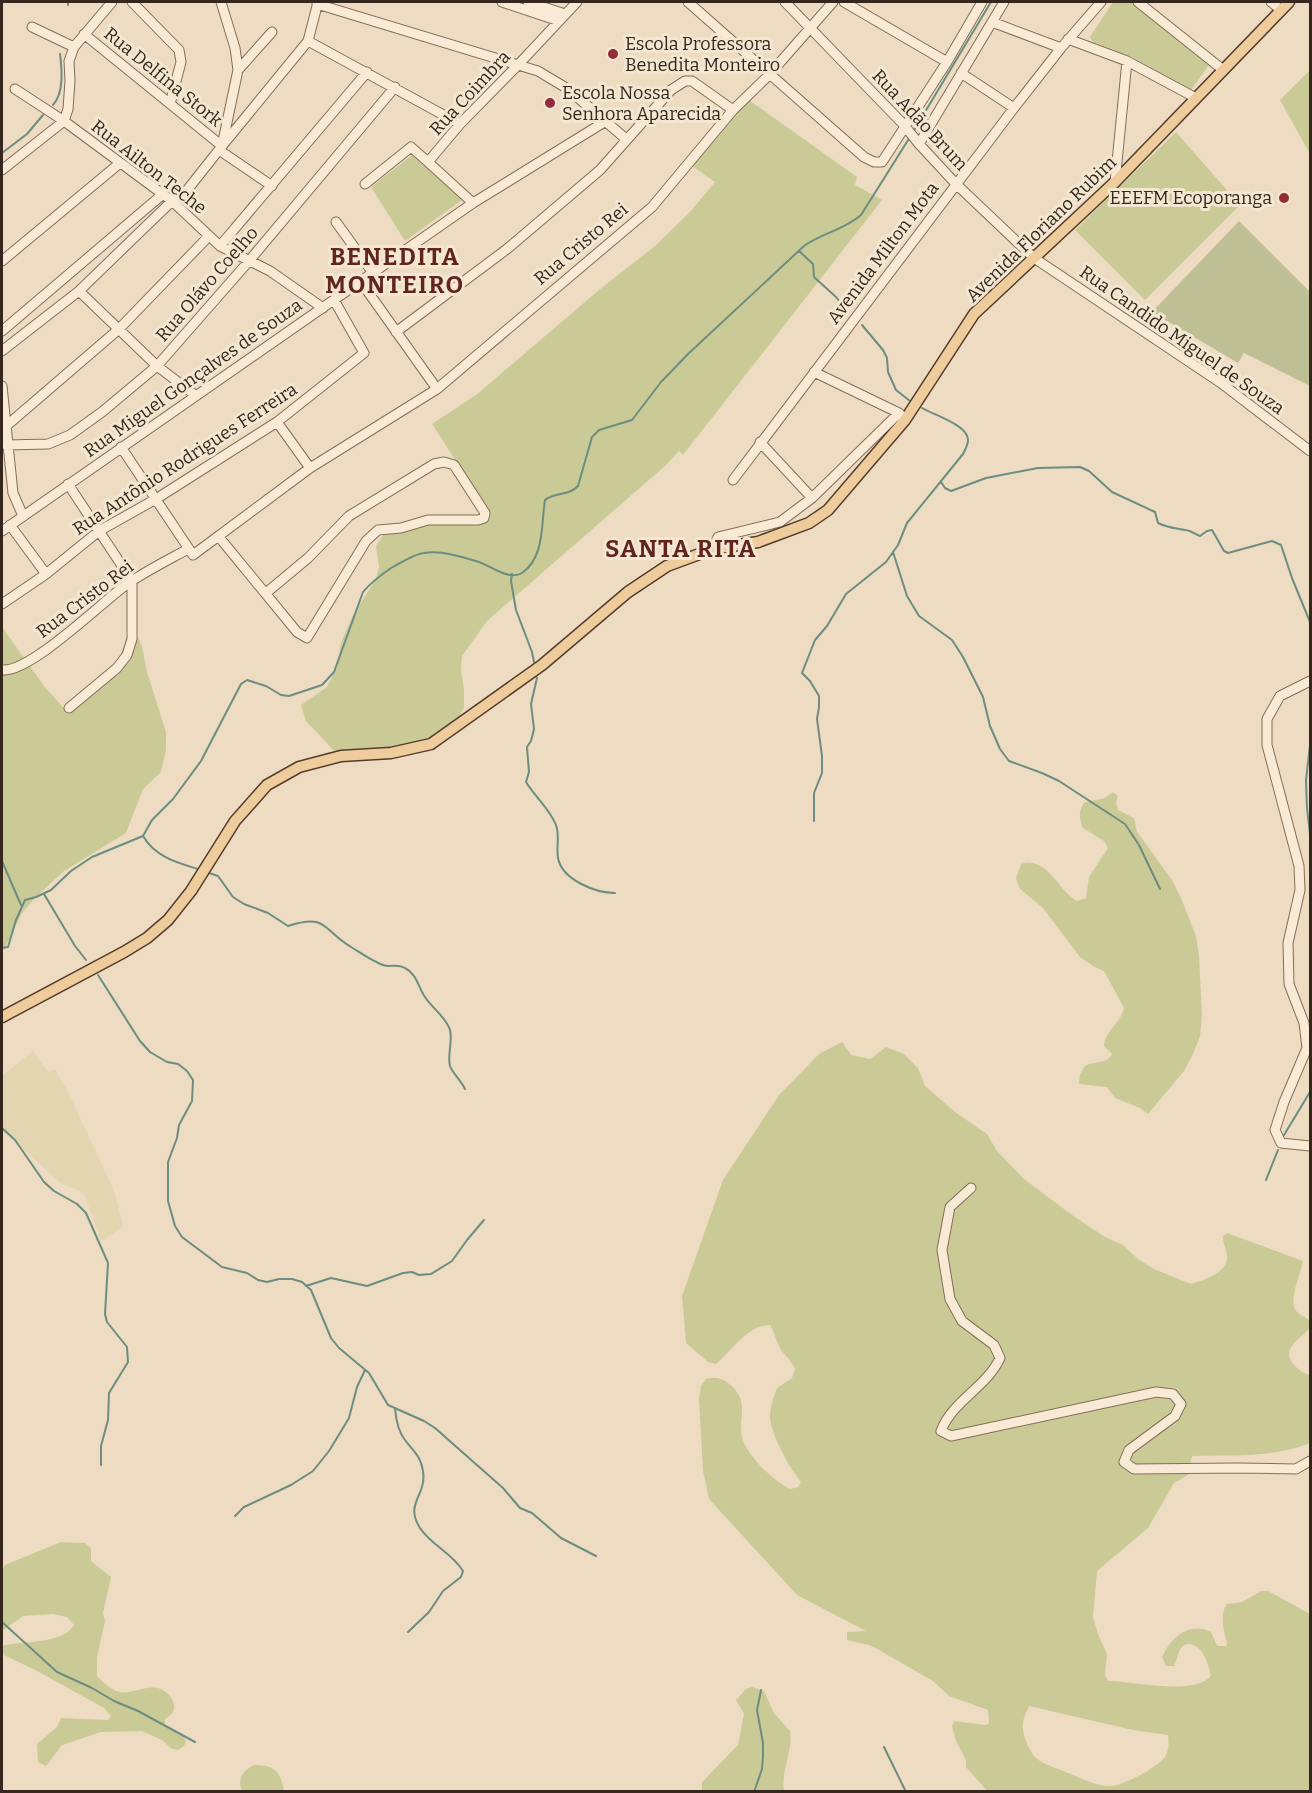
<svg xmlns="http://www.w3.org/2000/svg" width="1312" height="1793" viewBox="0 0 1312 1793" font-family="Bitter,serif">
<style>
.farmland{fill:#e2d5b0}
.green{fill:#caca97;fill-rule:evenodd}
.cemetery{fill:#bfbf96}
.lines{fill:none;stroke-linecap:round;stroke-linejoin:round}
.stream{stroke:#6c8d81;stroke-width:2}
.minor-casing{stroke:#866d5a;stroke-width:11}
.major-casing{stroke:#543c2e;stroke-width:13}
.minor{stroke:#f8ead5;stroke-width:9}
.major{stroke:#efcc9b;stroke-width:10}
.poi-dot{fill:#942b37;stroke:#f4e7d2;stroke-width:2}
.labels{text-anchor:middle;stroke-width:6;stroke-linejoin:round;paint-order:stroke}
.poi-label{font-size:18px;fill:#36271e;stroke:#f4e7d2;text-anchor:start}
.street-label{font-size:18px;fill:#36271e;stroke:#f4e7d2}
.district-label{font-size:24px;font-weight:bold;letter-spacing:1.5px;fill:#62251e;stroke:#f4e7d2}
</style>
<rect width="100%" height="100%" fill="#eddcc2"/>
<path class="farmland" d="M33,1051L47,1071L49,1072L55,1069L68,1092L115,1193L123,1227L101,1241L85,1196L80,1191L62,1184L2,1130V1076Z"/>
<path class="green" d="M1113,2H1131L1209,65L1191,90L1130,56L1093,42L1090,37Z
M1310,70V154L1280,100Z
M749,100L857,177L855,185L882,200L683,455L679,451L666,465L487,621L462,656L461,668L464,690V707L457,721L420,745L340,757L306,721L301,705L327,687L337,667L341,643L352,617L376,579L379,567L376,546C379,542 381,537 385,534C409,518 456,520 484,520L490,514L432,424L476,395L599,290L655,246L690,212L715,182L692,166Z
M1176,132L1240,205L1145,300L1075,230Z
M412,155L462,200L405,241L371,187Z
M2,627L44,686L69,714L120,657L130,627L134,628L142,646L147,672L166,732V750L161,772L143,789L126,833L64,871L36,897L22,913L5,948L2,949Z
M1113,792L1118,796L1116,803L1118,810L1134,818L1137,832L1172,880L1181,898L1196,936L1199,956L1202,1016L1200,1036L1193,1054L1184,1071L1148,1114L1140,1108L1115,1098L1107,1087L1079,1084L1080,1074L1086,1065C1095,1062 1108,1063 1112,1054L1104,1046C1105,1030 1121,1023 1124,1008L1104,971L1093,966L1080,957L1043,908L1019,888L1016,878L1021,864C1048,856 1057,890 1077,901L1086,898L1089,877L1108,848L1104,841L1083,828C1079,818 1078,811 1085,802L1105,798Z
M842,1042L851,1055L870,1059L886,1047L904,1054L918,1068L925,1086L955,1112L987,1134L997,1151L1024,1179L1072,1215L1105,1237L1123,1245L1138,1259L1154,1269L1191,1284C1203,1280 1229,1273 1227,1255C1226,1248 1223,1244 1223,1236L1227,1233L1303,1261C1301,1274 1287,1301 1297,1312C1301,1316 1305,1316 1309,1320V1329C1299,1340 1280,1349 1294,1365C1299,1370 1303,1373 1310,1375V1443C1274,1458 1231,1455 1192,1456L1188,1475L1174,1483L1148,1528L1097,1571L1093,1617L1098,1634L1107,1654L1105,1675L1108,1681C1133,1681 1194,1696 1211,1676C1208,1664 1204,1647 1190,1644C1187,1644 1184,1644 1181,1648C1178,1652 1177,1660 1174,1666H1166L1162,1657C1171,1637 1190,1621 1211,1632L1217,1646H1226L1227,1643C1224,1632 1219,1614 1227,1604L1242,1602L1261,1591H1268L1310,1614V1791H987L966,1767V1760L956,1741L952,1726L954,1721L986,1725L989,1723L988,1710L949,1696L933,1681L879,1650L869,1645L847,1640V1632L866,1631L797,1595L709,1499L703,1471L699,1399L701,1386L706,1379C714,1377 721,1377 728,1383C754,1403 734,1422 744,1443C752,1460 774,1481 790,1489L798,1487L801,1482C790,1469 770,1433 770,1416C770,1407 774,1396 777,1388L792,1378L795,1369C791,1359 782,1354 778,1344C775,1337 774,1332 770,1325C746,1326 733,1350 716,1364L708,1362L686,1343L682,1296L723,1180L779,1095L819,1054ZM1029,1706L1133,1730L1168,1735C1169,1741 1169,1751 1165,1757C1158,1767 1124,1785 1112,1786C1097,1787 1081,1778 1068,1773C1046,1763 1035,1765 1026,1741C1020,1726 1023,1719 1029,1706Z
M61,1542L85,1543L91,1548V1561L111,1577L103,1613L105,1621L97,1657V1676C102,1681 109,1688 116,1691C130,1696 144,1685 158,1688C166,1690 176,1700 174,1709C174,1713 168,1717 165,1719V1725L182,1735L186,1741L184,1746L178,1750L172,1749L162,1740L142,1731L101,1732L62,1745L46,1766L38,1762L37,1744L57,1727L61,1718L108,1720L111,1716L104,1708L39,1672L4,1655L2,1646C23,1640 62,1645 74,1625L67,1617L53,1614L23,1616L2,1631V1571L5,1565Z
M752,1687L764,1691L774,1713L790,1731C793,1752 781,1770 784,1791H702V1782L738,1745L744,1714L736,1700L746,1689Z
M254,1765C276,1765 280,1772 284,1791H246L241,1789C238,1777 244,1770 254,1765Z"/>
<path class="cemetery" d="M1239,221L1310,292V386L1244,353L1238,363L1152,312Z"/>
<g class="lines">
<path class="stream" d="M68,5V2
M53,105C64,93 62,70 60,54
M913,132L991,2
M2,153L27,134L43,115
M799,251L813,264L814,277L836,297L847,311
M862,325L883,350L887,358L888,372L896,390L910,401
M941,482L945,488L951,491L986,478L1038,468L1080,467L1089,471L1112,492L1155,512L1158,523C1168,528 1175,528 1185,530C1190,530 1195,534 1200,536L1207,531L1212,530L1224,551L1228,553L1272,541L1281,545L1292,578L1310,622
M893,552L907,596L919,616L952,640L963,657L983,697L990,726L1000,749L1009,761L1042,773L1059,781L1125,824L1139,845L1160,889
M512,574L511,581L516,610L532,652L534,662
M537,678L531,704L534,729L531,741L527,747L529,772L526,782C535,797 550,809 556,825C560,836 556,847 558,858C562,880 596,893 615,893
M1310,745L1306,780L1307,808L1310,834
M814,821V793L822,773V756L817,719L819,707V696L810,681L802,673L815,640L827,626L846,594L886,562L898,545L907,523L963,454C965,450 968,445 968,440C968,425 934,415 922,408
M143,836C156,858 179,863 201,870
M2,861L21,905
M206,872L218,876L233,897L244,904L268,913L288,926C328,913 322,930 351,947C361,953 372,961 383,965C391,968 396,963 405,968C417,974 418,987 425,997C432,1008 446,1017 450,1030C453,1041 447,1056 450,1066C453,1074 461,1080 465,1089
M44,894L75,946L86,960
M2,948L8,947L16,920L25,900L36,897L51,890L71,871L92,857L143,836L152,820L173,799L201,761L241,684L247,680L266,686L281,695L289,696L322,685L334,672L363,592C371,582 381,575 391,568C398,564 418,553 424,553C441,550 463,557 479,562C491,566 509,581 522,573C545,557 541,524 545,500C555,492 569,496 578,486L592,437L599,430L632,420L661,382L688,354L804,246C822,233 844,230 861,215L910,137
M98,975L140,1041L150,1052L167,1062L178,1064L187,1071L193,1080L192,1101L179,1125L177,1138L168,1162V1201L175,1226L182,1237L222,1267L247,1273L258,1280L267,1282L279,1279H292L302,1282L311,1290L331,1338L339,1348L369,1373L388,1405L424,1421L435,1428L503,1488L520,1508L532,1513L561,1538L596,1556
M2,1128L15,1140L44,1182L54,1191L77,1204L86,1213L108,1263L105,1314L107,1322L127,1347L128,1362L109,1393L108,1420L101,1446V1465
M1284,1135L1310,1092
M1266,1180L1278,1150
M306,1286L331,1278L367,1286L403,1273L412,1272L419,1275L431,1274L452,1261L467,1240L484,1220
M395,1409C396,1420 398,1431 405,1440C413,1451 421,1456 423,1471C427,1496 404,1503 420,1528C431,1545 452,1553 463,1571L461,1577L443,1591L429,1612L408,1632
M235,1516L244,1507L291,1485L313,1471L329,1451L349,1418L357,1387L365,1370
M2,1622L57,1672L92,1688L114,1701L138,1711L195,1742
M884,1747L906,1792
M754,1792L762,1769L763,1756V1743L757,1710L761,1690"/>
<g class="minor-casing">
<path id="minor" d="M132,2L179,50L181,62L170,104
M502,2L559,21
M528,2L565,14
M688,2L864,157L874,162H882L947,62L982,2
M785,2L904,125L919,144L956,184L1034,258L1221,383L1310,451
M844,2L947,62
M1138,2L1222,69
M1271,2L1280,9
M317,4L538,71L568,89L626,139
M992,22L1061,48
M32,27L74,47
M84,34L222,146L238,70L235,48L221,2
M1068,39L1127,61L1196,98
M308,41L460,124
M238,70L272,32
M961,73L1014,108
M15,89L64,121L172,201L220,246L270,271L323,308
M919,144L1004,2
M219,150L272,186
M2,170L64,121L68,109L70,81L69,61L74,47L112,2
M1115,182L1127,61
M365,184L411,147L428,162
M473,203L428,162L460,124L517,66L577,2
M336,222L373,273
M220,246L367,72
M2,261L120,163
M361,282L437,389
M79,291L157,366L195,395
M2,331L163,194
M396,332L507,249L600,170L671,90L685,81H692L733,110
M2,351L79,291L172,201L184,194L222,146L308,41L318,2
M814,372L899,413
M2,386L13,493L23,516
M277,422L310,468
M5,427L119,329L209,236
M760,442L812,498
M6,445L48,444L70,435L102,412L157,366L249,261L395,87
M121,447L193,555L310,468L437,389L652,207L733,110L769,75L833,2
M733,480L1014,108L1061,48L1101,2
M68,484L132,581V639L127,655L117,668L69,708
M10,525L46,574
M2,531L473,203L606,121
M219,537L297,632L307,638L366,541L378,530L401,528L428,520H478L484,518L485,513L454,465L444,462L434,464L349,516L308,558L266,593
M713,549L718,537L780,522L812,498L899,413L905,420
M2,604L46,574L99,531L156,499L277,422L364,353L334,300
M2,670C30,673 101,603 127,584C146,571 168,560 188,549
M1310,681L1280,696L1267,719V745L1299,866L1300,890L1288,943L1289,984L1304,1023L1307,1048L1284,1102L1275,1130L1281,1143L1310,1146
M971,1188L950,1207L942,1250L950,1299L962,1321L994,1345L1000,1358C987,1387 952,1401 941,1431L951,1436L1156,1392L1173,1394L1181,1404L1175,1416L1129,1450L1124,1462L1134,1469L1236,1468L1296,1469L1310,1461"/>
</g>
<g class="major-casing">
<path id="major" d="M2,1017L124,952L147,938L168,920L191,891L235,821L267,785L299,767L341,756L391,753L431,744L542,665L628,592L667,566L713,549L758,542L809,523L828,510L905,420L974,314L1115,182L1289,2"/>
</g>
<use href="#minor" class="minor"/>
<use href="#major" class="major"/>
</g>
<g class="poi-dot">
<circle cx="613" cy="54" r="6"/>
<circle cx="550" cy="103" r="6"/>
<circle cx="1284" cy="198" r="6"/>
</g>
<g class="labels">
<g class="poi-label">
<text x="625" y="50">Escola Professora<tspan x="625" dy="21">Benedita Monteiro</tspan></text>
<text x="562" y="99">Escola Nossa<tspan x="562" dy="21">Senhora Aparecida</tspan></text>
<text x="1272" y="204" text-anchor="end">EEEFM Ecoporanga</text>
</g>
<g class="street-label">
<text transform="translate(163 77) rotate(39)" y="6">Rua Delfina Stork</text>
<text transform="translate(470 93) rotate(-47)" y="6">Rua Coimbra</text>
<text transform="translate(920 120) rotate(47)" y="6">Rua Adão Brum</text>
<text transform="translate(149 167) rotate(38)" y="6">Rua Ailton Teche</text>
<text transform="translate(1041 229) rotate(-44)" y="6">Avenida Floriano Rubim</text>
<text transform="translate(581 244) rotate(-40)" y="6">Rua Cristo Rei</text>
<text transform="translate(883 253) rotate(-53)" y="6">Avenida Milton Mota</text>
<text transform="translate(207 284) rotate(-49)" y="6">Rua Olávo Coelho</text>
<text transform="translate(1182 340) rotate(35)" y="6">Rua Candido Miguel de Souza</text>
<text transform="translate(193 378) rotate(-35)" y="6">Rua Miguel Gonçalves de Souza</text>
<text transform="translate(185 459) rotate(-33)" y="6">Rua Antônio Rodrigues Ferreira</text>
<text transform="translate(85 599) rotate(-37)" y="6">Rua Cristo Rei</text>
</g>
<g class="district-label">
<text x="395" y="265">BENEDITA<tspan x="395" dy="28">MONTEIRO</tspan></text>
<text x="681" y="557">SANTA RITA</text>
</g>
</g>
<rect width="1312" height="1793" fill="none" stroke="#36271e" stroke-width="6"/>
</svg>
